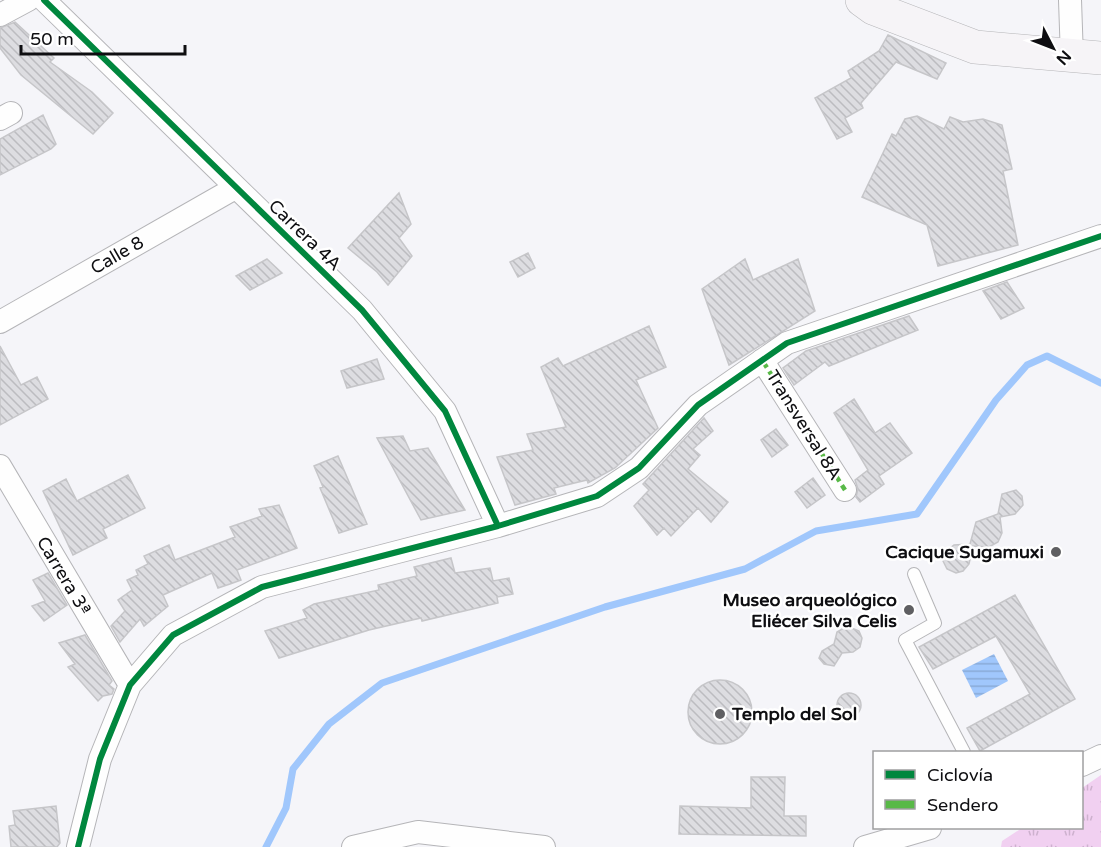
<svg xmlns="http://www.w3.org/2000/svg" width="1101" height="847" viewBox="0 0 1101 847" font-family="'Varela Round',sans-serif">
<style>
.grass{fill:url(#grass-tufts)}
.water{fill:url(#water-rules)}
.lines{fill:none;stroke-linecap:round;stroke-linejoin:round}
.stream{stroke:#a0c7fc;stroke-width:7}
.building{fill:url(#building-back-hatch);stroke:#c6c6c9;stroke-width:1.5}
.lane-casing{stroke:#b5b5b8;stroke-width:14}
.street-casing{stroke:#b5b5b8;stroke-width:24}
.secondary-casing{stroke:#b5b5b8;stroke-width:34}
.lane{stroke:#fefefe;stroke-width:12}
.street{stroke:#fefefe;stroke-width:22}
.secondary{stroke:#f6f4f7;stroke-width:33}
.quiet{stroke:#58b947;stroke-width:4.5;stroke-dasharray:9 4.5;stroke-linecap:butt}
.cycleway-casing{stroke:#fff;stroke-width:10}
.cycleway{stroke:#00873e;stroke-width:6}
.poi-dot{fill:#5f5f62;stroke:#fff;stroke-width:2}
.labels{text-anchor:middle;stroke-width:5;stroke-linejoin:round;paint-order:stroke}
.street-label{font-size:18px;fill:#0e0e11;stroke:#fff}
.poi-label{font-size:18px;font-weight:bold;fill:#0e0e11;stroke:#fff;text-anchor:end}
</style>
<defs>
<pattern id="grass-tufts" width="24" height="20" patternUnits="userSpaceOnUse" patternTransform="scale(1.5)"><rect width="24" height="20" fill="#f1d0f1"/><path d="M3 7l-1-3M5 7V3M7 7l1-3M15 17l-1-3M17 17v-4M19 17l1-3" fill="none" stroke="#cdb1ce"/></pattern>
<pattern id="water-rules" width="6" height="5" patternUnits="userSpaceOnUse" patternTransform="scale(1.5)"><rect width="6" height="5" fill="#a0c7fc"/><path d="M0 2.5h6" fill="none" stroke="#89aad7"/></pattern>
<pattern id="building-back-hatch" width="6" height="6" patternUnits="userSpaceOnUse" patternTransform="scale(1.5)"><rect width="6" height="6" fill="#dddde1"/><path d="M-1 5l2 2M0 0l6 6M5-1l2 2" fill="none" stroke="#bcbcc0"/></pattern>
</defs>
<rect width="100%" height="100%" fill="#f5f5f9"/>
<path class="grass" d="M1101,775V847H1001L1002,841L1022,828H1082V788Z"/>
<path class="water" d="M994,654L1008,681L976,698L962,670Z"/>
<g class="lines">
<path class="stream" d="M266,847L286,808L293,769L329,724L382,683L605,607L745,569L816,531L917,514L996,400L1027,365L1047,356L1101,383"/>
</g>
<path class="building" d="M15,22L54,58L50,62L92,92L113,113L93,134L21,75L0,48V28Z
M888,35L946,63L937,79L896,62L861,103L863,108L845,118L852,132L837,139L815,98L851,78L848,71L879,51Z
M43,115L56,144L51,149L0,175V139Z
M917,116L944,129L950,117L963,122L983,119L1002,125L1012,169L1003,171L1018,245L938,266L927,225L862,197L892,134L896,136L905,119Z
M399,193L411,224L399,238L412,256L388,285L377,272L348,248Z
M528,253L535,268L518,277L510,262Z
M267,259L282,273L250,290L236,276Z
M745,259L753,280L798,259L815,311L729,365L702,289Z
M1007,282L1024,308L1001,319L983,291Z
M909,316L918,330L829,366L825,362L794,385L783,368L806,351Z
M649,326L666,367L636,380L658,428L615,468L588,483L587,480L554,488L556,494L515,505L497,457L533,450L527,434L566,427L541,367L558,358L563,366Z
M0,346L21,385L37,377L48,399L0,425Z
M377,359L384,379L347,388L341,371Z
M854,399L875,433L890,423L912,453L879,476L884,484L860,502L856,497L858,489L855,480L868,470L834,413Z
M704,418L713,431L693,449L700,455L688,469L728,502L711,522L698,508L671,536L664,528L657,535L634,506L649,490L643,484Z
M776,429L788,445L772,457L761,440Z
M403,436L410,451L428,448L465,510L421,520L377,438Z
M338,456L367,524L339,533L320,488L323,487L314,466Z
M128,475L145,508L103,529L107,538L73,555L43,491L66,479L77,501Z
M813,478L825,495L807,508L795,492Z
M1016,490L1022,496L1023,505L1015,514L1000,517L1002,533L998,542L989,547L973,546L969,564L963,571L956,573L947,569L943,561L945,552L954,545L970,544L976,522L998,514L1002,494Z
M279,505L297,548L237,570L241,580L230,584L218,588L212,573L163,595L168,606L144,626L140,619L120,642L111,626L125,611L118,600L132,590L127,580L138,575L136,570L148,564L144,556L169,545L175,560L235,537L230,527L262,516L259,509Z
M451,558L455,573L490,568L493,581L509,578L513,594L497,597L498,603L422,621L421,618L369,630L279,658L265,631L307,618L303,610L314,604L379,590L378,585L417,576L414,567Z
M48,573L67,605L44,621L32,606L45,601L33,580Z
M1015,595L1075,699L980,751L967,728L1030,694L996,636L933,669L919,647Z
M847,626L859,631L862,638L860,647L853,652L842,653L834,666L824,664L819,658L822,651L834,644L837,632Z
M85,635L112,681L109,685L114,689L112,694L103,696L98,701L68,667L75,664L59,643Z
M688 712a32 32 0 1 1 64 0a32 32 0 1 1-64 0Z
M837 705a12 12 0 1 1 24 0a12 12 0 1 1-24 0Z
M751,777H785L784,816H806V836L679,834L680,806L751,808Z
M56,806L60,843L57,847H11L9,826L15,825L13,811Z"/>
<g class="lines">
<g class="lane-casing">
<path id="lane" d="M914,574L935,623L905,640L964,752"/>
</g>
<g class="street-casing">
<path id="street" d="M44,0L362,310L445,411L498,526
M1070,0L1072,58
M0,15L28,0
M0,119L11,113
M0,322L235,188
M762,360L845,490
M0,466L130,685
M1082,765L1101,756
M78,847L100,759L130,685L173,635L262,587L498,526L597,496L639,468L698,405L787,343L1101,236
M353,847L418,832L544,847
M865,847L930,828"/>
</g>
<g class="secondary-casing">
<path id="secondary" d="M862,0L873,8L975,47L1101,58"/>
</g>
<use href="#lane" class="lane"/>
<use href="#street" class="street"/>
<use href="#secondary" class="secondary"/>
<path class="quiet" d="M762,360L845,490"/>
<g class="cycleway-casing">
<path id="cycleway" d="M44,0L362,310L445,411L498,526
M78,847L100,759L130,685L173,635L262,587L498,526L597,496L639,468L698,405L787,343L1101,236"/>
</g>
<use href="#cycleway" class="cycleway"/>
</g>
<g class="poi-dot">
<circle cx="1056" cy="552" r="6"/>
<circle cx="909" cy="610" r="6"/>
<circle cx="720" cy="714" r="6"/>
</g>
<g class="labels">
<g class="street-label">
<text transform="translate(305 235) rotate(44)" y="6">Carrera 4A</text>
<text transform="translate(117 255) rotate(-30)" y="6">Calle 8</text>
<text transform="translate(804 425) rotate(58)" y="6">Transversal 8A</text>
<text transform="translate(64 576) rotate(59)" y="6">Carrera 3ª</text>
</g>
<g class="poi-label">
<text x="1044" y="558">Cacique Sugamuxi</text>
<text x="897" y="606">Museo arqueológico<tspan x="897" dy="21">Eliécer Silva Celis</tspan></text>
<text x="732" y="720" text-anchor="start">Templo del Sol</text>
</g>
</g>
<rect x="873" y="751" width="210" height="78" fill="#ffffff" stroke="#9f9fa0" stroke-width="1.5"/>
<rect x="885" y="770" width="30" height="9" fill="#00873e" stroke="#9f9fa0" stroke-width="1.5"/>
<text x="927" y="781" font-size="18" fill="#0e0e11">Ciclovía</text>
<rect x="885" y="800" width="30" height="9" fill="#58b947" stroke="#9f9fa0" stroke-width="1.5"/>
<text x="927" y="811" font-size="18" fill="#0e0e11">Sendero</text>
<g transform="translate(1053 48) rotate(132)" stroke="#ffffff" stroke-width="4.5" paint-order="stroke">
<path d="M0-4.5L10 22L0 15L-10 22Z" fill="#0e0e11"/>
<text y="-9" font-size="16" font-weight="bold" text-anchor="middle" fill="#0e0e11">N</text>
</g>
<path d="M21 45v9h164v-9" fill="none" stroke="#0e0e11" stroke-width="3"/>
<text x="30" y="45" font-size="18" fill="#0e0e11" stroke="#ffffff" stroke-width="4.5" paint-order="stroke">50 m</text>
</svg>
